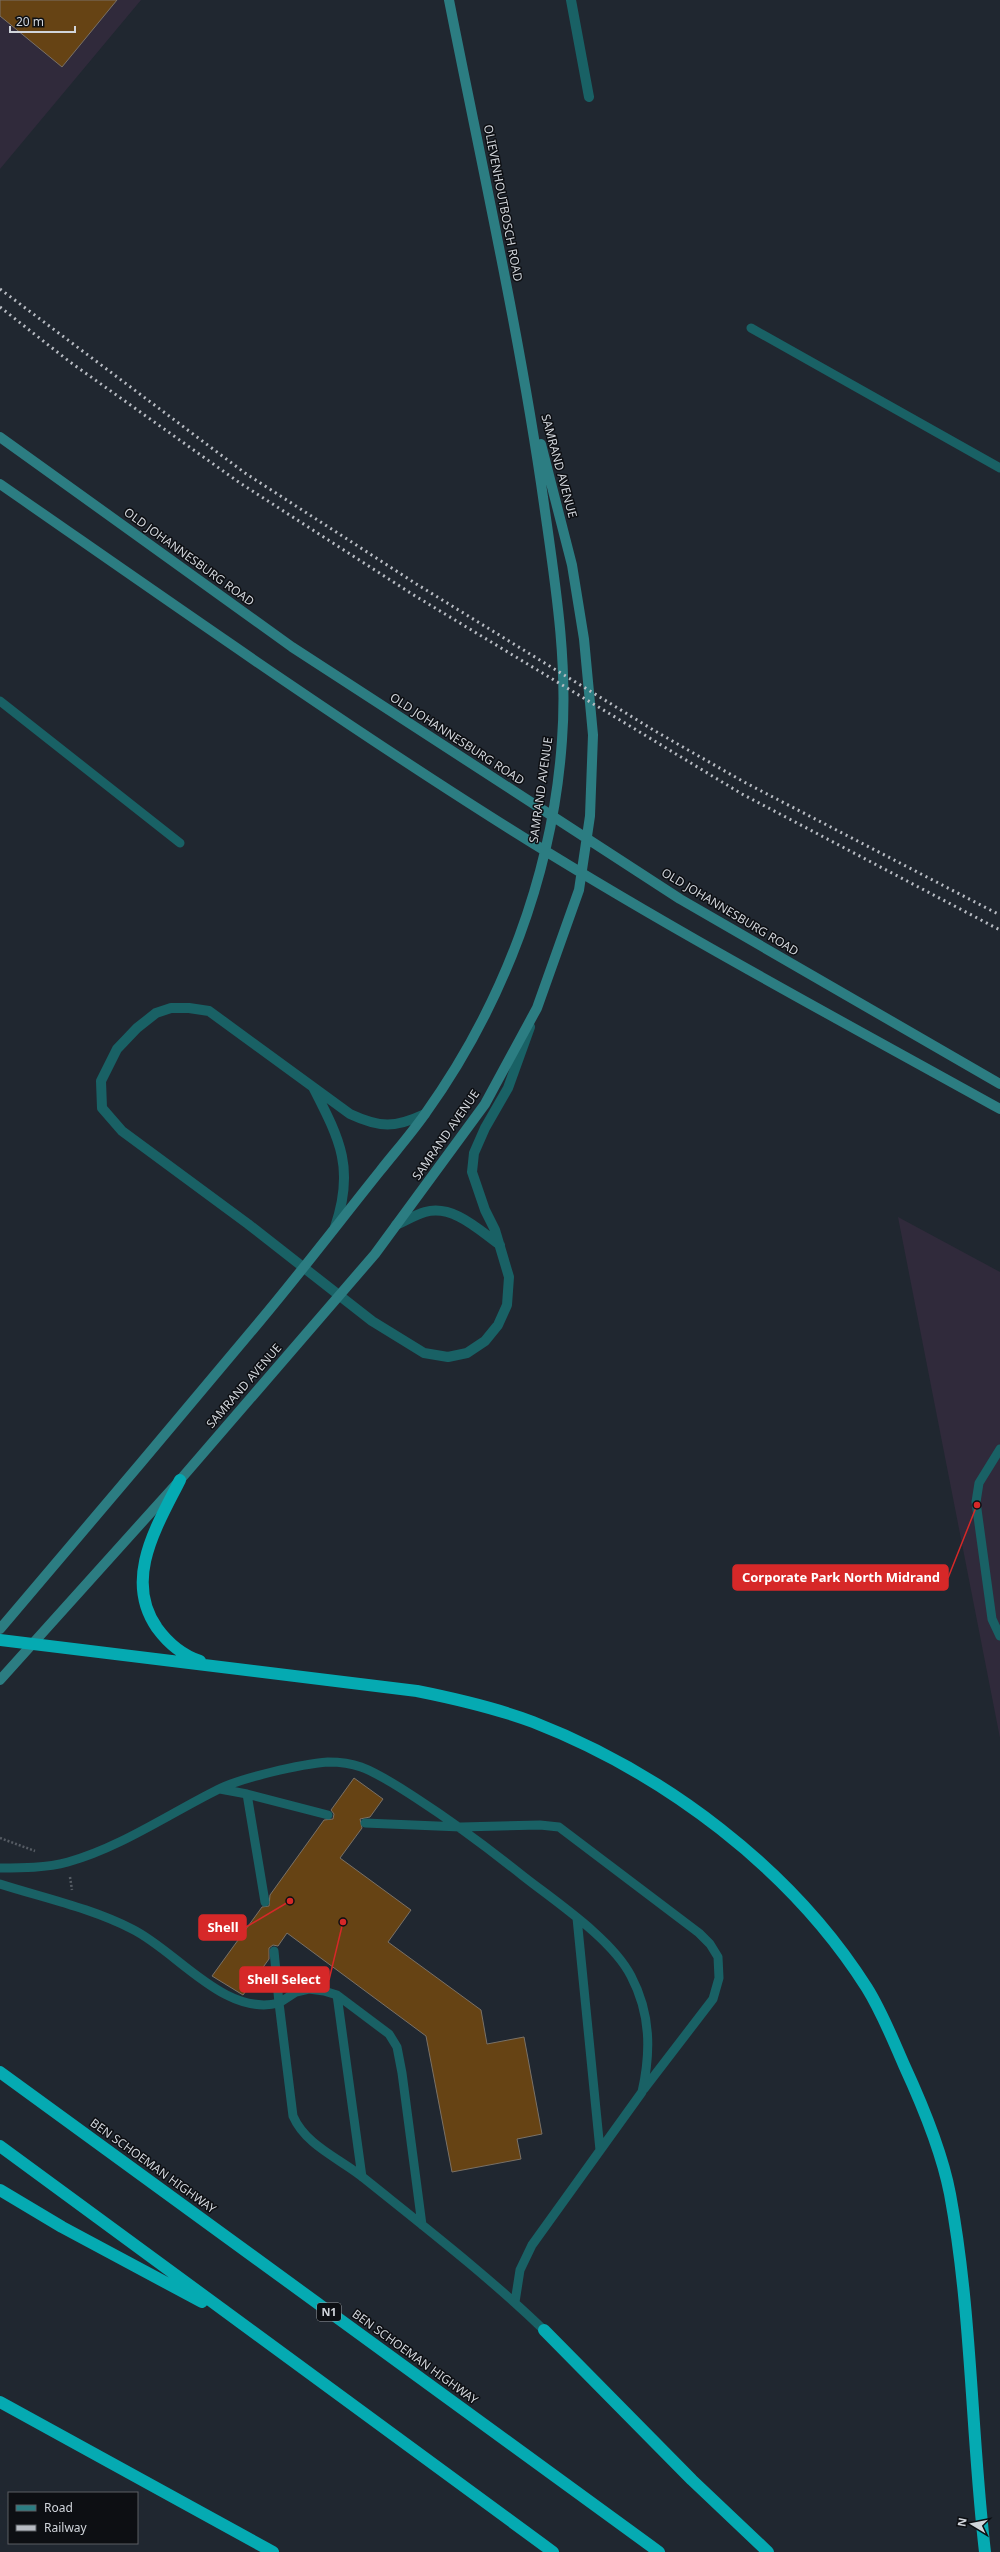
<svg xmlns="http://www.w3.org/2000/svg" width="1000" height="2552" viewBox="0 0 1000 2552" font-family="'Noto Sans',sans-serif">
<style>
.industrial{fill:#302a3b}
.building{fill:#664314;stroke:#7a7166}
.lines{fill:none;stroke-linecap:round;stroke-linejoin:round}
.path{stroke:#565c64;stroke-width:2.5;stroke-dasharray:2 2;stroke-linecap:butt}
.service{stroke:#196165;stroke-width:9}
.minor{stroke:#196165;stroke-width:10}
.secondary{stroke:#2c7d82;stroke-width:10}
.motorway{stroke:#05aab2;stroke-width:12}
.rail{stroke:#b8bcc3;stroke-width:3;stroke-dasharray:2 4;stroke-linecap:butt}
.labels{text-anchor:middle;stroke-width:3;stroke-linejoin:round;paint-order:stroke}
.shield{fill:#0d0f13;stroke:#969a9f;stroke-width:1}
.shield-label{font-size:11px;font-weight:bold;fill:#d1d5db}
.street-label{font-size:12px;fill:#d1d5db;stroke:#0d0f13}
.leader{fill:none;stroke:#d62828;stroke-width:1.5}
.callout-dot{fill:#d62828;stroke:#0d0f13;stroke-width:1.5}
.callout{fill:#d62828;stroke:#d62828;stroke-width:1.5}
.callout-label{font-size:13px;text-anchor:middle;font-weight:bold;fill:#fff}
</style>
<rect width="100%" height="100%" fill="#202730"/>
<path class="industrial" d="M0,0H141L0,169Z
M898,1217L1000,1272V1738Z"/>
<path class="building" d="M0,0H117L62,67L0,16Z
M354,1778L383,1799L370,1817L360,1819L362,1828L340,1858L411,1910L388,1942L481,2010L487,2044L524,2037L542,2134L517,2139L521,2159L452,2172L426,2036L287,1933L278,1946L273,1945L269,1948V1959L243,1995L212,1976L262,1907L269,1906L270,1895L324,1820L333,1819L334,1814L331,1810Z"/>
<g class="lines">
<path class="path" d="M0,1838L35,1851
M70,1877L72,1890"/>
<path class="service" d="M751,328L1000,468
M0,701L180,843
M1000,1449L979,1483L976,1502L992,1619L1000,1636
M220,1789L247,1794L328,1815
M247,1794L265,1902
M365,1823L461,1827L540,1825L559,1827L699,1933L710,1944L718,1957L719,1978L713,1999L644,2089
M0,1868C22,1868 46,1868 68,1862C119,1848 169,1814 217,1790C240,1778 301,1764 328,1762C339,1762 350,1763 361,1767C380,1774 399,1787 416,1798C453,1822 488,1848 523,1876C556,1902 612,1939 631,1976C651,2014 651,2052 642,2092L532,2245L520,2270L515,2302
M0,1884C44,1898 91,1908 132,1929C177,1951 224,2017 279,2003L293,2116C306,2146 341,2159 365,2179C426,2228 488,2276 544,2330
M577,1918L600,2150
M274,1951L279,2003
M337,1995L362,2177
M279,2003L296,1992L309,1989L324,1991L337,1995L389,2034L397,2047L402,2073L422,2225"/>
<path class="minor" d="M571,0L589,97
M313,1087C340,1140 355,1168 335,1227
M425,1114C395,1128 380,1128 350,1114L209,1011L189,1008H171L156,1013L137,1028L117,1049L101,1081L102,1108L122,1131L248,1224L372,1321L424,1353L448,1357L467,1353L485,1341L498,1325L507,1305L509,1277L495,1230L485,1210L472,1172L474,1153L485,1128L508,1088L530,1027
M396,1225C405,1221 415,1215 425,1212C453,1204 479,1230 500,1245"/>
<path class="secondary" d="M0,437L292,647L680,899L1000,1084
M0,484C163,597 324,711 491,817C656,922 829,1014 1000,1109
M0,1629C87,1527 174,1424 260,1321C301,1272 340,1221 380,1171C395,1152 411,1134 425,1114C503,1005 553,873 562,740C568,661 555,582 544,504C520,335 482,167 449,0
M0,1680L180,1480L375,1254L485,1104L537,1008L579,890L590,816L593,735L584,639L572,565L541,444"/>
<path class="motorway" d="M180,1480C157,1526 123,1579 157,1628C168,1643 182,1655 200,1661
M0,1640L417,1691C457,1699 496,1708 533,1722C664,1773 791,1868 867,1988C882,2012 893,2040 904,2065C922,2104 942,2152 950,2194C972,2312 971,2433 985,2552
M0,2072L659,2552
M0,2146L553,2552
M0,2190L62,2227L202,2302
M544,2330L692,2480L768,2552
M0,2402L273,2552"/>
<path class="rail" d="M0,289L245,473L418,585L655,731L744,782L1000,915
M0,307L70,362L240,483L412,594L742,794L1000,930"/>
</g>
<g class="labels">
<rect class="shield" x="317" y="2303" width="24" height="18" rx="3"/>
<g class="shield-label">
<text x="329" y="2316">N1</text>
</g>
<g class="street-label">
<text transform="translate(503 203) rotate(79)" y="4">OLIEVENHOUTBOSCH ROAD</text>
<text transform="translate(559 466) rotate(75)" y="4">SAMRAND AVENUE</text>
<text transform="translate(189 557) rotate(36)" y="4">OLD JOHANNESBURG ROAD</text>
<text transform="translate(457 739) rotate(33)" y="4">OLD JOHANNESBURG ROAD</text>
<text transform="translate(541 790) rotate(-82)" y="4">SAMRAND AVENUE</text>
<text transform="translate(730 912) rotate(31)" y="4">OLD JOHANNESBURG ROAD</text>
<text transform="translate(446 1135) rotate(-55)" y="4">SAMRAND AVENUE</text>
<text transform="translate(244 1386) rotate(-49)" y="4">SAMRAND AVENUE</text>
<text transform="translate(153 2166) rotate(36)" y="4">BEN SCHOEMAN HIGHWAY</text>
<text transform="translate(415 2357) rotate(36)" y="4">BEN SCHOEMAN HIGHWAY</text>
</g>
</g>
<path class="leader" d="M977 1505L948 1578M290 1901L246 1927M343 1922L329 1980"/>
<g class="callout-dot">
<circle cx="977" cy="1505" r="4"/>
<circle cx="290" cy="1901" r="4"/>
<circle cx="343" cy="1922" r="4"/>
</g>
<g class="callout">
<rect x="733" y="1565" width="215" height="25" rx="4"/>
<rect x="199" y="1915" width="47" height="25" rx="4"/>
<rect x="240" y="1967" width="89" height="25" rx="4"/>
</g>
<g class="callout-label">
<text x="841" y="1582">Corporate Park North Midrand</text>
<text x="223" y="1932">Shell</text>
<text x="284" y="1984">Shell Select</text>
</g>
<rect x="8" y="2492" width="130" height="52" fill="#0d0f13" stroke="#5b5e63"/>
<rect x="16" y="2505" width="20" height="6" fill="#2c7d82" stroke="#5b5e63"/>
<text x="44" y="2512" font-size="12" fill="#d1d5db">Road</text>
<rect x="16" y="2525" width="20" height="6" fill="#b8bcc3" stroke="#5b5e63"/>
<text x="44" y="2532" font-size="12" fill="#d1d5db">Railway</text>
<g transform="translate(972 2524) rotate(280)" stroke="#0d0f13" stroke-width="3" paint-order="stroke">
<path d="M0-3L7 15L0 10L-7 15Z" fill="#d1d5db"/>
<text y="-6" font-size="11" font-weight="bold" text-anchor="middle" fill="#d1d5db">N</text>
</g>
<path d="M10 26v6h65v-6" fill="none" stroke="#d1d5db" stroke-width="2"/>
<text x="16" y="26" font-size="12" fill="#d1d5db" stroke="#0d0f13" stroke-width="3" paint-order="stroke">20 m</text>
</svg>
